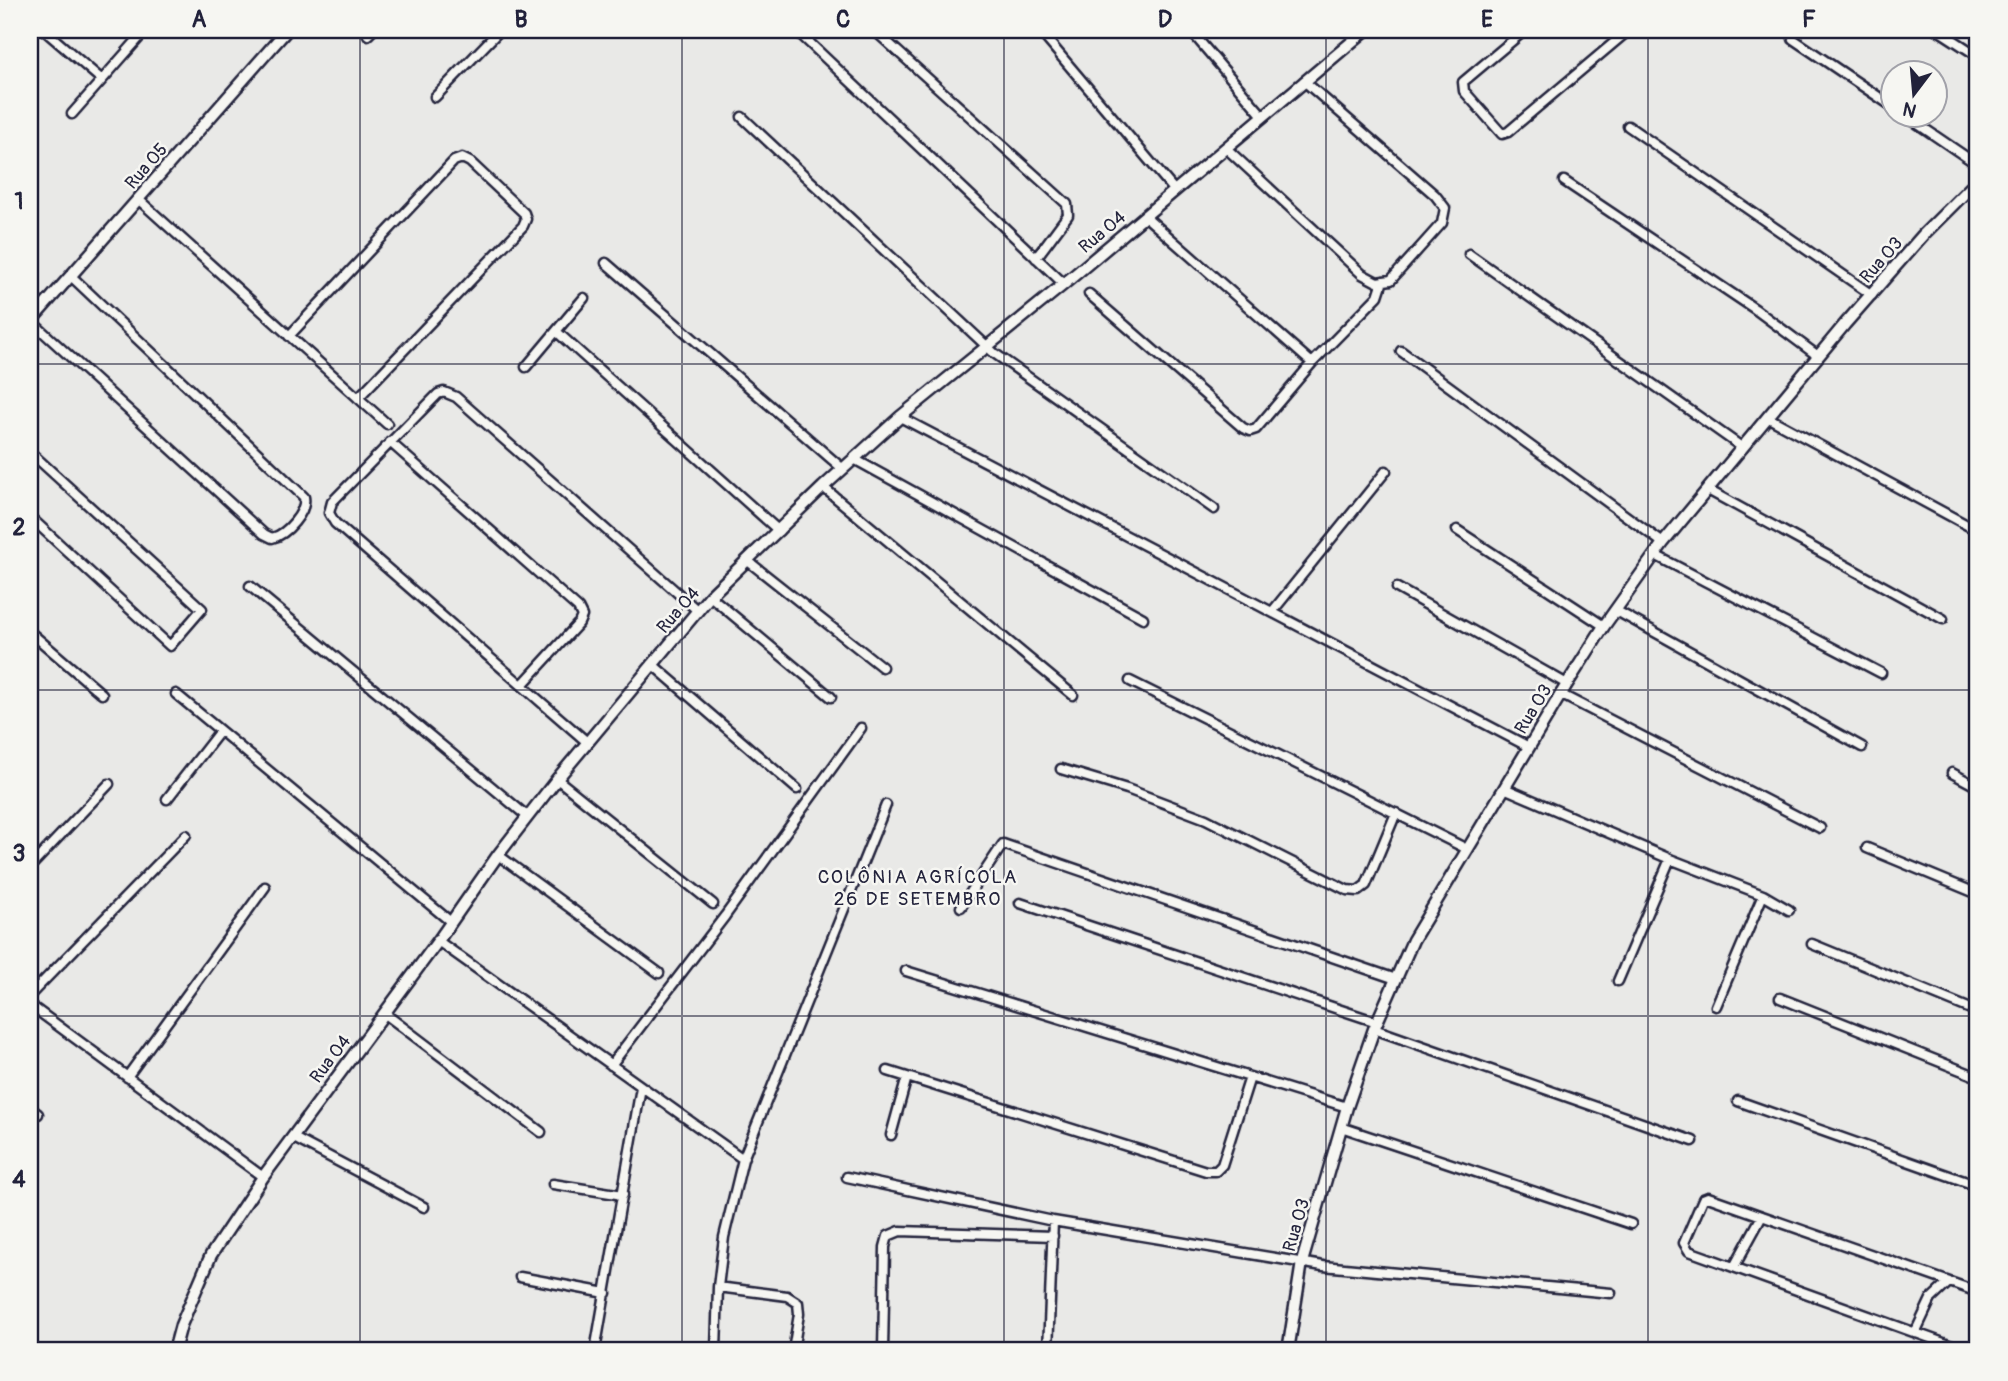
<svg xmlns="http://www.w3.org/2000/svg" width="2008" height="1381" viewBox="0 0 2008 1381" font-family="Pangolin,sans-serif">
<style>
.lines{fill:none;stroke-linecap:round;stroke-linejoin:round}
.minor-casing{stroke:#22223b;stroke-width:13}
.tertiary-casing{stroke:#22223b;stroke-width:15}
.minor{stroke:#f6f6f2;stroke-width:8}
.tertiary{stroke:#f6f6f2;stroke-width:10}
.grid{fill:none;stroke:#22223b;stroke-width:2;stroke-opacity:0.55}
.labels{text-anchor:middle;stroke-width:5;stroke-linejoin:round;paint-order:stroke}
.street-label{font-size:18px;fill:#22223b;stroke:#f6f6f2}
.neighbourhood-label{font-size:19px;letter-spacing:2px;fill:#22223b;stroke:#f6f6f2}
.neatline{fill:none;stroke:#22223b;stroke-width:2.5}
.grid-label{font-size:23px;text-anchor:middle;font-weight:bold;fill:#22223b}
</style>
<rect width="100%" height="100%" fill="#e9e9e7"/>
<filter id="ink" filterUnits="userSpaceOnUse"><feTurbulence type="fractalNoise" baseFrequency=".0143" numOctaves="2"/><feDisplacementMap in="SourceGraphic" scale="14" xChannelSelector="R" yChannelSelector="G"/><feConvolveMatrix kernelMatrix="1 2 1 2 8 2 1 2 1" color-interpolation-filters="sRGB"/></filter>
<g filter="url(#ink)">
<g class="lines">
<g class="minor-casing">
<path id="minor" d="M44,30L102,80
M796,30L1064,284
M874,30L1067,204L1068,215L1036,258
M1039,30L1175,191
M1190,30L1263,116
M1525,30L1463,82L1464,91L1502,134L1508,132L1629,30
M1938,30L1978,56
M368,35L373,30
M1793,39L1892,106
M435,97L500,30
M72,114L146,30
M1906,116L1978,165
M742,117L994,353L1214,509
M1628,126L1872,295
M1226,148L1362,274L1377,282L1391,280L1442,223L1445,208L1435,195L1304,81
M1564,181L1755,309L1818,356
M138,199L387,424
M1145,216L1312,363L1378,296L1383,281
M1469,254L1743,448
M606,263L843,469
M1089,294L1243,428L1250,431L1256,429L1312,363
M30,320L264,534L272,538C286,535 307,512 304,497L71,276
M557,332L779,531
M289,336L454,161L462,158L470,162L524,213L526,219L523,226L358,398
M1401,351L1663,543
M526,367L584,298
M900,417L1529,747
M1767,417L1978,531
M390,442L578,608L582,616L579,623L522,685
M30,452L202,609L170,646L30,517
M854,459L1143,618
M823,487L1073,695
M1708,490L1943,619
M1457,530L1604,626
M1655,555L1881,673
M748,561L882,667
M250,586L528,817
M1397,588L1567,684
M710,596L831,697
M1615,610L1862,747
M1272,612L1386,471
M30,632L102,694
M652,664L797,789
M1130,681L1467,849
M176,694L451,922
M1560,694L1820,828
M587,742L335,523L329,513L332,502L438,394L444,392L456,397L698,611
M1061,769L1127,789L1206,819L1347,890L1358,891L1366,885L1396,813
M1952,773L1978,787
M557,779L713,904
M1504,788L1670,859L1763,895L1789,910
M167,799L220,731
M1867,848L1978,894
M498,855L659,973
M30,867L109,784
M1020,903L1377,1022
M961,907L1003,844L1396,979
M438,941L743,1159
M1812,944L1978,1012
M906,971L1347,1107
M1618,981L1670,859
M30,995L186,835
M1780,998L1978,1077
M30,1005L263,1177
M1716,1006L1763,895
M384,1013L541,1132
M1374,1029L1693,1141
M611,1065L725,916L861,728
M888,1071L1206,1171H1216L1222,1165L1250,1077
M127,1077L265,887
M1738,1101L1978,1186
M30,1108L38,1114
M1341,1127L1631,1224
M891,1135L907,1077
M292,1137L424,1207
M847,1177L1053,1221L1323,1266L1611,1293
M553,1184L623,1195
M1734,1267L1762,1216
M520,1277L606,1293
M718,1287L787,1296L798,1303L799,1314L793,1351
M1915,1333L1931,1299L1949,1282
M595,1351L641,1087
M716,1351L718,1287L724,1237L743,1159L886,805
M883,1351L885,1247L888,1236L900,1231L1053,1236
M1048,1351L1053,1221
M1271,1351L1289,1347
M1966,1351L1689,1251L1684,1243L1703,1199L1708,1197L1978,1292"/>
</g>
<g class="tertiary-casing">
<path id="tertiary" d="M30,322L287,30
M174,1351L181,1325L211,1255L263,1177L438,941L498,855L557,779L710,596L823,487L900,417L1064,284L1366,30
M1288,1351L1302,1262L1347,1107L1374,1029L1413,940L1567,684L1604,626L1663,543L1845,324L1923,235L1978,180"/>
</g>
<use href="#minor" class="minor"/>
<use href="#tertiary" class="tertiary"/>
</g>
</g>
<path class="grid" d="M360,30V1351M682,30V1351M1004,30V1351M1326,30V1351M1648,30V1351M30,364H1978M30,690H1978M30,1016H1978"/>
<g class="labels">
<g class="street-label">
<text transform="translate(146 166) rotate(-49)" y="6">Rua 05</text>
<text transform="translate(1102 232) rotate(-40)" y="6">Rua 04</text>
<text transform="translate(1881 260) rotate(-49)" y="6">Rua 03</text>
<text transform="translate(678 610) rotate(-49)" y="6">Rua 04</text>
<text transform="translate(1533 709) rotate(-59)" y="6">Rua 03</text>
<text transform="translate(330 1059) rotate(-53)" y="6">Rua 04</text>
<text transform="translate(1296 1225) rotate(-74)" y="6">Rua 03</text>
</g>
<g class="neighbourhood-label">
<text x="918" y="883">COLÔNIA AGRÍCOLA<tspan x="918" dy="22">26 DE SETEMBRO</tspan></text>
</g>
</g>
<rect width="2008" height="1381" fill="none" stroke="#f6f6f2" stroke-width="77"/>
<g transform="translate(1914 94) rotate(196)"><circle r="33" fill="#f6f6f2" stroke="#a1a1a9" stroke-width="2"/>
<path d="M0-5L12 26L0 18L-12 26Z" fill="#22223b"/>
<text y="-10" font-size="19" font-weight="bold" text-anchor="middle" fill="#22223b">N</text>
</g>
<rect x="38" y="38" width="1931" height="1304" class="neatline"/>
<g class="grid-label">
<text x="199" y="27">A</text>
<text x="521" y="27">B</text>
<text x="843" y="27">C</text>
<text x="1165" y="27">D</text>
<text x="1487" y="27">E</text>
<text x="1809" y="27">F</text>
<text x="19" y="209">1</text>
<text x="19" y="535">2</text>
<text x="19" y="861">3</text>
<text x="19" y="1187">4</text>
</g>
</svg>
